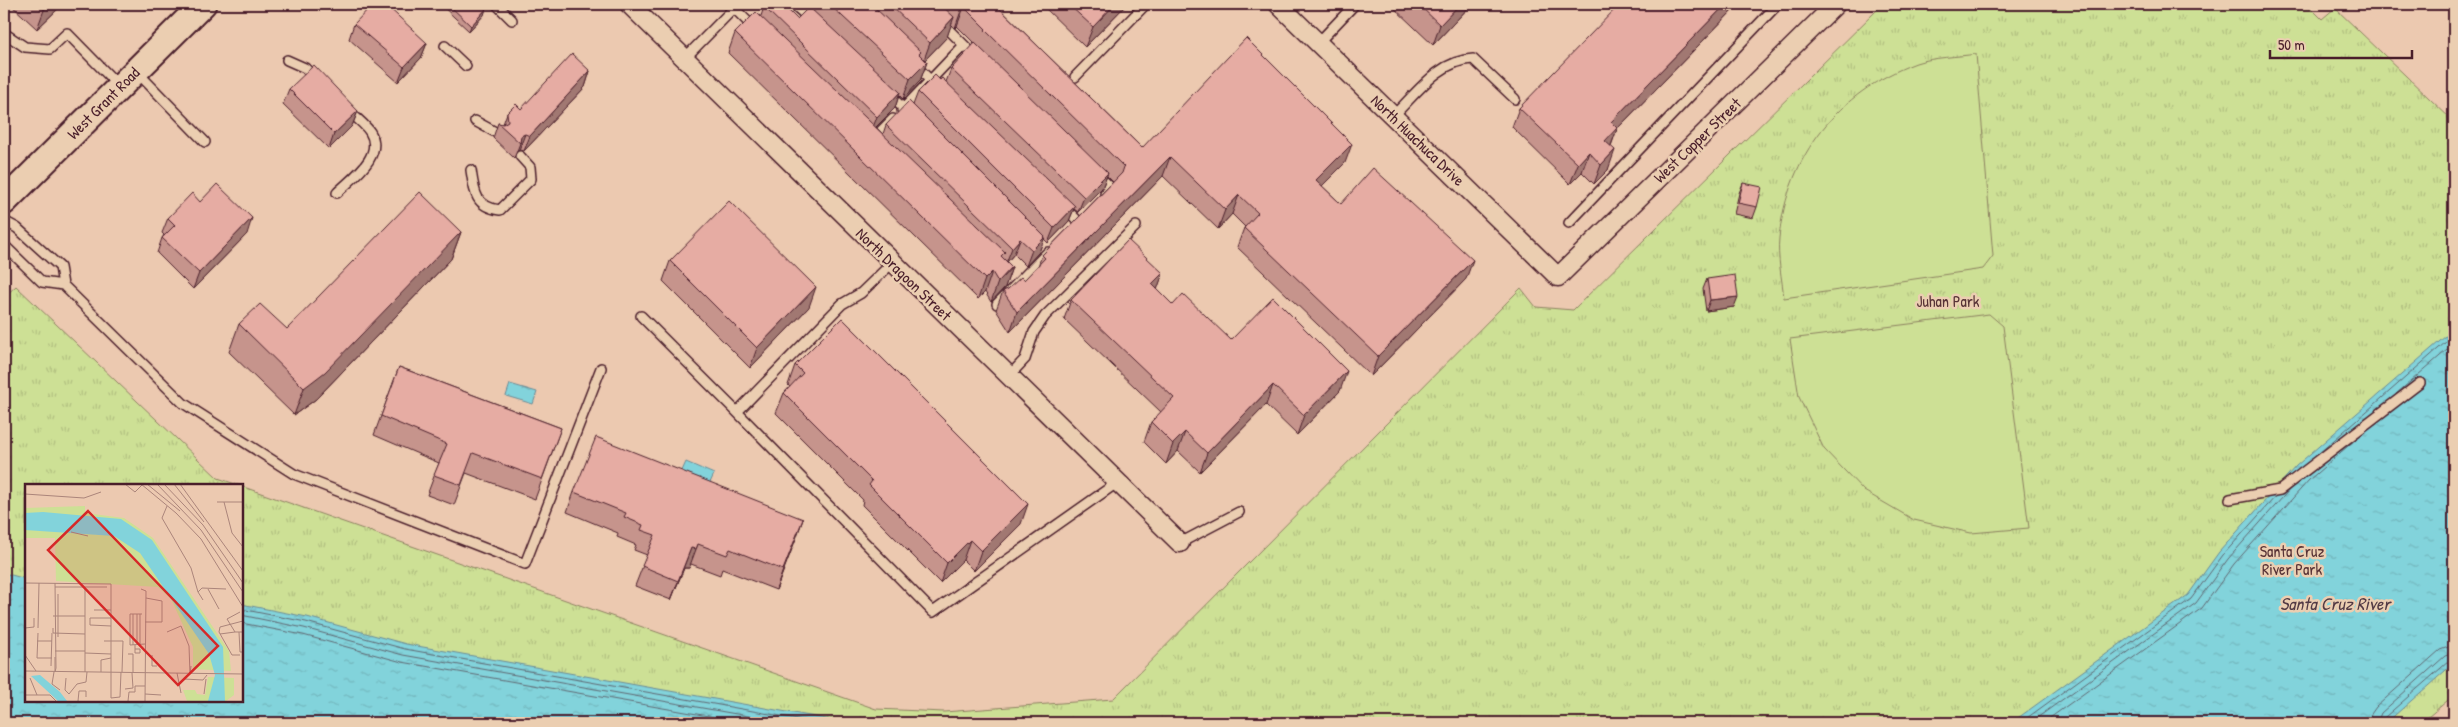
<svg xmlns="http://www.w3.org/2000/svg" width="2458" height="727" viewBox="0 0 2458 727" font-family="'Patrick Hand',sans-serif">
<style>
.grass{fill:url(#grass-tufts);stroke:#8c8060;fill-rule:evenodd}
.garden{fill:#cde095;stroke:#8c8060}
.water{fill:url(#water-ripples);stroke:#6c8b95}
.lines{fill:none;stroke-linecap:round;stroke-linejoin:round}
.shore{stroke:#606771;stroke-width:1}
.service-casing{stroke:#4a1f2b;stroke-width:12}
.minor-casing{stroke:#4a1f2b;stroke-width:21}
.secondary-casing{stroke:#4a1f2b;stroke-width:29}
.service{stroke:#ebceb1;stroke-width:9}
.minor{stroke:#ebceb1;stroke-width:18}
.secondary{stroke:#ebceb1;stroke-width:25}
.wall{fill:#c6948c;stroke:#4a1f2b;fill-rule:evenodd}
.shaded-wall{fill:#a17872;stroke:#4a1f2b}
.building{fill:#e6aca3;stroke:#4a1f2b}
.labels{text-anchor:middle;stroke-width:5;stroke-linejoin:round;paint-order:stroke}
.street-label{font-size:16px;fill:#4a1f2b;stroke:#ebceb1}
.park-label{font-size:16px;fill:#573236;stroke:#ebceb1}
.water-label{font-size:18px;font-style:italic;fill:#523a45;stroke:#ebceb1}
.inset-road{fill:none;stroke:#ab857b;stroke-width:1}
.view{fill:#d62828;fill-opacity:0.15;stroke:#d62828;stroke-width:2.5}
.inset-edge{fill:none;stroke:#4a1f2b;stroke-width:2.5}
</style>
<defs>
<pattern id="grass-tufts" width="24" height="20" patternUnits="userSpaceOnUse" patternTransform="scale(1.25)"><rect width="24" height="20" fill="#cde095"/><path d="M3 7l-1-3M5 7V3M7 7l1-3M15 17l-1-3M17 17v-4M19 17l1-3" fill="none" stroke="#b2c081"/></pattern>
<pattern id="water-ripples" width="26" height="14" patternUnits="userSpaceOnUse" patternTransform="scale(1.25)"><rect width="26" height="14" fill="#82d3db"/><path d="M2 4q2-2 4 0t4 0M15 11q2-2 4 0t4 0" fill="none" stroke="#72b5bc"/></pattern>
</defs>
<rect width="100%" height="100%" fill="#ecc9b0"/>
<filter id="ink" filterUnits="userSpaceOnUse"><feTurbulence type="fractalNoise" baseFrequency=".02" numOctaves="2"/><feDisplacementMap in="SourceGraphic" scale="10" xChannelSelector="R" yChannelSelector="G"/><feConvolveMatrix kernelMatrix="1 2 1 2 8 2 1 2 1" color-interpolation-filters="sRGB"/></filter>
<g filter="url(#ink)">
<path class="grass" d="M1883,4H2307L2322,19L2335,8L2454,122V695L2421,723H4V297L16,286L218,478L876,709L944,712L1113,699L1521,288L1536,307L1573,310ZM26,486H241V701H26Z"/>
<path class="garden" d="M1976,54L1993,256L1983,269L1784,298C1782,279 1777,257 1779,238C1788,155 1838,92 1916,63C1934,57 1957,57 1976,54Z
M1989,314L2003,326L2029,528L1971,533L1914,520L1864,491L1824,449L1799,397L1790,339Z"/>
<path class="water" d="M2454,329V663L2386,723H2011L2188,595L2219,552L2296,466Z
M510,384L537,392L533,404L506,396Z
M686,462L714,474L709,485L681,473Z
M4,573L26,579V701H241V604L307,617L406,644L849,723H4Z"/>
<g class="lines">
<path class="shore" d="M2396,394L2454,344
M2318,454L2454,335
M241,609L306,622L405,649L820,723
M241,615L304,628L403,655L787,723
M241,623L303,635L402,662L748,723
M2020,723L2191,599L2223,555L2276,496
M2030,723L2196,603L2228,559L2291,488
M2043,723L2202,608L2234,564L2309,480L2356,439
M2369,723L2371,714L2376,707L2440,650L2454,645
M2377,723L2381,713L2445,656L2454,653
M2383,723L2385,717L2449,661L2454,659"/>
<g class="service-casing">
<path id="service" d="M496,4L512,20
M793,4L812,21
M734,8L755,29
M942,23L977,58
M4,33L25,47L50,49L67,33L119,86
M1318,43L1355,4
M445,46L466,66
M685,58L738,4
M287,60L305,68L315,78
M916,66L938,88
M137,72L205,142
M1075,77L1146,4
M888,94L912,116
M902,110L964,45
M1393,116C1416,94 1439,60 1473,59L1515,99
M475,121L497,133
M872,140L893,119
M471,170C474,191 475,207 500,210L531,179L530,167L520,156
M1096,173L1111,188L1105,194
M337,193C352,178 385,156 370,132C365,124 354,116 347,110
M1064,207L1078,221
M4,221L17,228L60,267L63,285L183,403L294,474L525,564L601,368
M1569,223L1778,4
M4,245L42,282L63,285
M893,262L861,293L842,304L737,412L933,612L1118,482
M997,304L1048,252
M641,316L737,412
M1009,376L1025,359L1034,332L1045,316L1136,226
M2230,499L2280,490L2420,383
M1180,543L1239,512"/>
</g>
<g class="minor-casing">
<path id="minor" d="M629,4L1180,543
M1278,4L1558,277L1836,4"/>
</g>
<g class="secondary-casing">
<path id="secondary" d="M4,202L203,4"/>
</g>
<use href="#service" class="service"/>
<use href="#minor" class="minor"/>
<use href="#secondary" class="secondary"/>
</g>
<path class="wall" d="M10,4H63L37,29Z
M440,4H480L484,15L469,31Z
M673,4H684L679,9Z
M711,4H719L715,8Z
M810,4H995L1142,148L1345,163L1322,186L1341,204L1466,279L1371,376L1237,247L1244,228L1245,227L1232,214L1218,229L1163,176L1010,332L996,310L1003,291L1008,289L1024,280L1038,266L1042,255L1113,182L1107,176L1102,188L1078,212L1074,209L1069,221L1048,243L1044,239L1039,252L1026,266L1014,254L1007,262L1012,267L1005,287L991,302L985,292L978,299L728,53L735,33L761,16L764,7L797,19L814,11L815,8ZM951,24L955,28L957,26L975,44L951,69L946,82L940,80L918,92L913,105L886,125L883,134L876,127L895,108L899,95L903,99L920,81L927,62L925,60L947,37Z
M1041,4H1127L1085,47Z
M1396,4H1472L1433,45L1394,8Z
M1735,8L1617,129L1611,146L1608,170L1594,184L1582,172L1570,184L1512,127L1519,108Z
M354,24L427,43L421,58L398,82L349,39Z
M590,71L585,87L524,151L519,150L517,151L514,158L493,138L498,123L503,124L507,113L521,109Z
M289,89L358,111L352,126L329,149L283,104Z
M1743,183L1757,207L1753,218L1734,214L1739,193Z
M200,202L247,234L193,289L157,253L162,238L164,235L162,233L168,218Z
M461,232L451,259L316,399L294,415L229,352L239,324L287,329Z
M670,261L809,307L750,368L663,281Z
M1163,273L1157,289L1173,305L1231,340L1340,391L1297,435L1266,405L1200,472L1178,451L1166,464L1144,442L1151,422L1161,412L1064,319L1071,300Z
M1707,279L1734,307L1706,311L1703,289Z
M795,365L1021,524L974,571L963,560L940,583L862,505L863,500L776,413L784,393L790,387L788,385Z
M399,367L561,428L535,499L466,473L454,505L427,495L439,463L374,435Z
M574,492L803,519L776,590L722,569L720,575L691,564L689,568H684L671,600L635,586L647,555L634,550L636,545L617,537L618,533L567,512Z"/>
<path class="shaded-wall" d="M50,4H63L37,29L44,10Z
M681,4H684L679,9Z
M1115,4H1127L1085,47L1093,27Z
M1460,4H1472L1433,45L1440,25Z
M1726,4H1736L1735,8L1617,129L1610,148L1598,161L1611,122Z
M964,7L957,26L955,28L962,8Z
M486,9L484,15L469,31L471,26Z
M954,17L947,37L923,62L930,43Z
M427,43L421,58L398,82L404,67Z
M927,62L920,81L903,99L910,79Z
M590,71L585,87L524,151L530,136Z
M900,92L895,108L871,132L877,117Z
M358,111L352,126L329,149L334,134Z
M525,134L519,150L517,151L520,143L521,136Z
M1352,144L1345,163L1309,199L1316,180Z
M1615,150L1608,170L1594,184L1601,165Z
M1589,152L1582,172L1570,184L1578,164Z
M1170,157L1163,176L1010,332L1017,312Z
M1108,173L1102,188L1078,212L1084,197Z
M1239,195L1232,214L1218,229L1225,210Z
M1075,206L1069,221L1048,243L1054,228Z
M252,218L247,234L193,289L199,273Z
M461,232L451,259L316,399L294,415L304,388Z
M1045,237L1039,252L1026,266L1032,250Z
M1020,239L1014,254L1006,263L1012,248Z
M1473,260L1466,279L1371,376L1378,356Z
M1012,267L1005,287L991,302L998,282Z
M992,272L985,292L978,299L985,279Z
M1163,273L1156,293L1152,284Z
M816,287L809,307L750,368L757,348Z
M1738,297L1734,307L1706,311L1710,300Z
M1347,371L1340,391L1297,435L1304,415Z
M1273,385L1266,405L1200,472L1207,453Z
M1185,432L1178,451L1166,464L1173,444Z
M1028,504L1021,524L974,571L981,551Z
M803,519L796,539L776,590L783,570Z
M970,540L963,560L940,583L947,563Z
M698,544L689,568H684L671,600L691,548Z"/>
<path class="building" d="M38,4H50L44,10Z
M373,4H385L427,43L404,67L354,24Z
M448,4H480L486,9L471,26Z
M767,4H782L797,19L809,7L900,92L877,117L764,7Z
M829,4H871L921,52L919,54L927,62L910,79Z
M889,4H940L954,17L930,43Z
M958,4H995L1142,148L1246,38L1352,144L1316,180L1341,204L1373,168L1473,260L1378,356L1244,228L1258,213L1239,195L1225,210L1170,157L1017,312L1003,291L1008,289L1021,277L1024,280L1045,258L1042,255L1122,173L1124,167L985,30L986,29L964,7L962,8Z
M1068,4H1115L1093,27Z
M1418,4H1460L1440,25Z
M1620,4H1726L1611,122L1617,128L1605,141L1615,150L1601,165L1589,152L1578,164L1519,108Z
M756,12L1005,252L1001,256L1012,267L998,282L992,272L985,279L735,33Z
M975,43L1108,173L1084,197L951,69Z
M572,54L590,71L530,136L525,134L521,136L520,143L498,123L503,124L508,121L507,113L516,104L521,109Z
M314,65L358,111L334,134L289,89Z
M935,75L940,80L942,78L1075,206L1054,228L918,92Z
M909,101L1045,237L1032,250L1020,239L1012,248L886,125Z
M1743,183L1762,187L1757,207L1738,203Z
M217,184L252,218L199,273L162,238L175,225L168,218L192,193L200,202Z
M420,192L461,232L325,372L304,388L239,324L260,304L287,329Z
M729,201L816,287L757,348L670,261Z
M1128,240L1163,273L1152,284L1173,305L1183,294L1231,340L1273,297L1347,371L1304,415L1273,385L1207,453L1185,432L1173,444L1151,422L1174,398L1071,300Z
M1735,275L1738,297L1710,300L1707,279Z
M842,318L1028,504L981,551L970,540L947,563L869,485L872,481L784,393L803,373L795,365Z
M399,367L561,428L542,479L473,453L461,485L434,475L447,444L381,416Z
M596,437L803,519L783,570L730,549L727,555L698,544L696,549L691,548L678,581L642,566L655,535L641,530L643,525L624,517L626,513L574,492Z"/>
</g>
<g class="labels">
<g class="street-label">
<text transform="translate(103 103) rotate(-45)" y="6">West Grant Road</text>
<text transform="translate(1418 140) rotate(44)" y="6">North Huachuca Drive</text>
<text transform="translate(1697 140) rotate(-44)" y="6">West Copper Street</text>
<text transform="translate(904 274) rotate(44)" y="6">North Dragoon Street</text>
</g>
<g class="park-label">
<text x="1948" y="307">Juhan Park</text>
<text x="2292" y="557">Santa Cruz<tspan x="2292" dy="18">River Park</tspan></text>
</g>
<g class="water-label">
<text x="2335" y="610">Santa Cruz River</text>
</g>
</g>
<g transform="translate(25 484)">
<rect width="218" height="218" fill="#ecc9b0"/>
<path d="M60,22V29L99,34L128,54L204,167L206,187L168,185V163L146,115L133,103L31,97L30,54H0V24ZM183,193L209,194V211L201,217H162L158,206H170L172,210L180,211Z" fill="#cde095"/>
<path d="M75,61L81,72L77,84L65,75ZM62,78L75,87L68,93L59,94L52,89Z" fill="#cde095"/>
<path d="M18,28L96,35L127,56L198,163L200,217H183L190,191L184,170L115,69L89,52L0,46V29ZM15,191L35,208L42,217H33L6,192Z" fill="#82d3db"/>
<path class="inset-road" d="M100,0L110,8L117,1M116,0L151,29L176,55L218,123M122,0L155,27M132,0L176,46L218,108M139,0L178,41L218,99M149,0L179,38M155,0L218,87M0,10L59,14L76,8M192,18H218M199,18L207,49L218,63M142,22L137,34L166,84L173,108M46,48L63,52M0,99L86,100V214L95,213L96,188M30,99L31,184L30,188V173M30,103H82M60,103V188M116,105L121,107L120,217M183,105L194,125M178,116L173,108L177,104L201,105M69,126H86M215,128L202,135L210,148H218M112,130V160M115,130V160M117,130H105V161L120,160M28,132H60M120,138H137V117L121,114M86,142L65,141V134H86M0,144L9,143V134M13,144L14,99M28,144V149L60,150M142,148L156,142L164,162L165,190L166,182M214,148L215,168H218M13,149L12,174H27M195,150L210,148M33,153V110M12,157H27M79,157H98L97,188M108,161V130M110,165H115V169H110V161M30,167H60M60,169L86,170M103,170H108V189M0,171L11,187M127,171V182H132M215,171H207L194,148L195,143L218,137M26,182L27,149M0,187L218,190M29,188L27,200L35,206M76,188V176L86,174M152,189L156,209M5,194L12,211M41,194L40,206L44,210L52,200L61,198L62,188M159,195L178,196L182,191M100,205L108,204L107,189M120,210L136,211M179,210L181,195M0,211H25L31,217M53,217L54,207H61V213M103,217L104,208H110V202H120"/>
<path class="view" d="M63,27L193,162L153,201L23,66Z"/>
<rect width="218" height="218" class="inset-edge"/>
</g>
<rect width="2458" height="727" fill="none" stroke="#ebceb1" stroke-width="20"/>
<rect x="10" y="10" width="2438" height="707" fill="none" stroke="#4a1f2b" stroke-width="2" filter="url(#ink)"/>
<path d="M2270 50v8h142v-8" fill="none" stroke="#4a1f2b" stroke-width="2.5"/>
<text x="2278" y="50" font-size="15" fill="#4a1f2b" stroke="#ebceb1" stroke-width="4" paint-order="stroke">50 m</text>
</svg>
